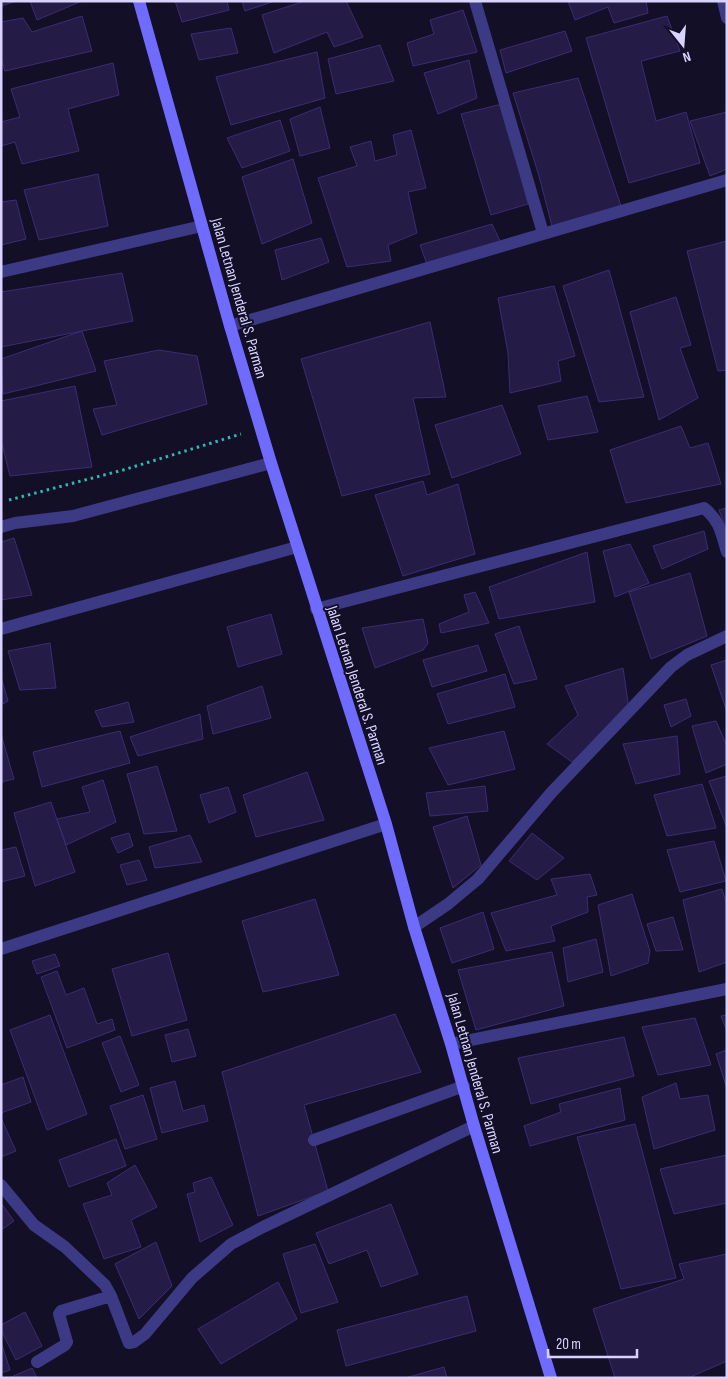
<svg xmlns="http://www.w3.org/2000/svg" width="728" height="1379" viewBox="0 0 728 1379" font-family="'Sofia Sans Condensed',sans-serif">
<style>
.building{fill:#241b47;stroke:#3b2d73}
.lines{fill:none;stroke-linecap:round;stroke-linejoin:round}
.path{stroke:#2fb8b0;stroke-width:3;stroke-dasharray:2.5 4;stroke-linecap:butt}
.lane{stroke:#3d3a85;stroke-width:12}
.street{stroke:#3d3a85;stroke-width:12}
.secondary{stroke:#6f6bff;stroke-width:12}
.labels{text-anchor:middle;stroke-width:4;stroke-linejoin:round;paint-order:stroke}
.street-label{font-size:16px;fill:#d9d4ff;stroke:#130f26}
</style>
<rect width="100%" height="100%" fill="#130f26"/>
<path class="building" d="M1,1H17L1,6Z
M30,1H82L37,20Z
M175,1H227L229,10L182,22Z
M242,1H275L245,11Z
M305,1H346L363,37L334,47L327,32L274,53L262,15Z
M568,1H646L648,13L614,23L608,7L575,20Z
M463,10L477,52L413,66L407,43L434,34L430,20Z
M82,16L92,51L5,71L1,59V22L23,18L32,32Z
M667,16L680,51L641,61L656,121L686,112L700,163L629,183L586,38Z
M231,28L238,53L199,60L191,34Z
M565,31L572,51L506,73L500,50Z
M380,45L394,81L336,94L328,59Z
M317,52L325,98L231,125L216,77Z
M469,60L477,98L438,114L424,73Z
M113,63L119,95L68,109L79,151L22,164L15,142L1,146V122L20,117L11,89Z
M578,78L621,206L553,230L539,176L513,93Z
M502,104L528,204L491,215L461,114Z
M320,107L330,148L300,156L290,119Z
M727,112V169L710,176L690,121Z
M280,120L290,151L242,168L227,138Z
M411,130L426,188L408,192L417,233L388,245L391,261L347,267L318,178L357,166L350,147L371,141L375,161L397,155L393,135Z
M293,159L312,223L262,244L242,177Z
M98,174L108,226L39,240L24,190Z
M16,200L26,239L1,245V202Z
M492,224L501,243L428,267L420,245Z
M321,238L329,262L282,280L275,250Z
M727,241V370L718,371L687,251Z
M609,270L644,397L599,402L563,286Z
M122,273L133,321L1,347V292Z
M554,286L575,356L558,361L561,381L510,393L508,353L498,298Z
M676,297L691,345L680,348L698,398L659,420L630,312Z
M430,322L446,397L413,398L430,474L342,496L301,359Z
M82,331L96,371L3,394L1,359Z
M159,350L197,356L207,404L102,435L93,409L117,405L104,361Z
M75,386L92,467L10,476L1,440V401Z
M587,396L598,432L548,440L538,406Z
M502,405L521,454L452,478L435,425Z
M681,426L690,448L708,443L721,484L626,503L610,450Z
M423,481L427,495L458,484L475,554L403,576L375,495Z
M727,508V531L719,510Z
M704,531L708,549L662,569L653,546Z
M14,538L32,595L1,600V542Z
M630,544L649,583L615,597L603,551Z
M587,552L595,602L499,619L489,587Z
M690,573L707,636L651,659L629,592Z
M475,592L489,623L441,633L439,624L469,612L464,595Z
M271,614L282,654L238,667L227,627Z
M423,619L428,643L423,650L375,668L362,628Z
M519,626L537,679L514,684L495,634Z
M50,643L56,688L20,690L8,651Z
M478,645L487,671L432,687L423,660Z
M727,660V712L711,665Z
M623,668L629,709L572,762L547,744L578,715L565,686Z
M505,674L515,707L448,724L437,694Z
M1,677L8,701L1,705Z
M262,686L271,718L213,734L207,706Z
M686,699L691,716L671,727L664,705Z
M128,702L134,722L102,727L95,711Z
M200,714L203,739L138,756L130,737Z
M716,721L727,746V764L706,773L692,726Z
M120,731L130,763L42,787L33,752Z
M504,731L515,769L448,785L429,748Z
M1,734L14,779L1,782Z
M677,736L680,774L636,784L623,744Z
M157,766L177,831L144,834L127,774Z
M307,772L324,820L256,837L243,795Z
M727,776V828L709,781Z
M103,780L116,822L66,845L57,819L90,812L82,787Z
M702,784L716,828L667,836L654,795Z
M485,786L488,811L430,816L426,793Z
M228,787L236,812L209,823L200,795Z
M51,802L75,872L35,886L14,813Z
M467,816L481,865L453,888L433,827Z
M129,833L133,846L118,853L111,838Z
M532,833L564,858L537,880L509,861Z
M190,835L202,862L155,868L149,847Z
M714,841L726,881L680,892L667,850Z
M16,847L25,876L1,882V850Z
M139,860L147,880L127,885L120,865Z
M590,874L597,895L587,897L588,912L551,926L555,941L506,951L491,913L557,895L551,879Z
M722,889L727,905V962L699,972L683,900Z
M632,894L650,951L648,963L611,976L598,905Z
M315,899L339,975L263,992L242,921Z
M483,912L494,949L452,963L440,928Z
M673,917L683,950L656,951L647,924Z
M596,939L603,972L568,982L563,948Z
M552,952L564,1006L476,1030L458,970Z
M168,953L187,1020L132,1036L112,969Z
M55,954L60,966L37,974L32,961Z
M57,971L66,995L84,988L97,1024L112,1019L115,1030L67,1048L41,977Z
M395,1014L421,1072L304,1105L328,1191L258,1216L222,1072Z
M50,1015L87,1114L47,1130L10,1030Z
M727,1015V1031L721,1016Z
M695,1018L711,1065L658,1075L642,1027Z
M188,1029L196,1056L172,1062L165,1035Z
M120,1036L139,1085L121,1092L102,1043Z
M624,1037L634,1076L531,1104L518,1058Z
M727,1050V1089L716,1054Z
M23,1077L31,1102L1,1113V1085Z
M175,1081L183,1111L204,1105L208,1121L162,1133L150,1088Z
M676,1083L680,1099L708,1095L715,1130L654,1149L642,1097Z
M620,1088L625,1120L530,1146L524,1126L561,1112L559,1104Z
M143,1095L157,1139L125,1149L110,1106Z
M1,1118L16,1151L1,1157Z
M635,1124L676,1278L621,1289L577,1137Z
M116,1139L126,1166L69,1187L59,1160Z
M727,1155V1203L674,1214L660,1169Z
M135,1165L157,1207L131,1220L141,1247L104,1259L83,1204L112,1195L107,1183Z
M211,1177L233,1225L200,1242L187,1194L195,1192L193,1183Z
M1,1203L14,1221L1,1230Z
M391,1204L418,1274L381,1287L367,1250L329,1264L316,1233Z
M156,1242L172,1286L139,1319L115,1264Z
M315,1244L338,1302L301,1313L283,1254Z
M727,1254V1361L688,1378H615L593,1309L684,1279L679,1264Z
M278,1282L297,1319L221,1364L198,1329Z
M467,1296L476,1331L346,1366L337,1330Z
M25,1312L42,1346L16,1360L1,1330V1325Z
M1,1342L10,1370L1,1373Z
M444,1367L447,1378H405Z
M32,1368L37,1378H9Z"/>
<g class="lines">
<path class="path" d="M9,500L123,470L241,434"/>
<path class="lane" d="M1,527L15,523L73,516L271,463
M1,629L297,547
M314,1140L464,1086"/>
<path class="street" d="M475,1L543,233
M723,1L727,18
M1,272L202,226
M230,326L727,180
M316,609L704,508C720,521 721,532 727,552
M414,927L448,904L478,879L551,793L671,667L687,655L727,636
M1,949L386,824
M451,1044L727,989
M1,1185L34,1225L65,1247L105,1285L111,1296
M37,1362L65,1345L67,1342L59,1314L61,1311L111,1296L127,1338L129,1343L134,1342L145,1334L192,1278L231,1244L263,1227L474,1126"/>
<path class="secondary" d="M139,1L230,326L271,463L386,824L414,927L451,1044L474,1126L551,1378"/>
</g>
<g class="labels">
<g class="street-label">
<text transform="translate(240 298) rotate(74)" y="6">Jalan Letnan Jenderal S. Parman</text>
<text transform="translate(358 685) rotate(72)" y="6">Jalan Letnan Jenderal S. Parman</text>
<text transform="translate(476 1073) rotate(74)" y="6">Jalan Letnan Jenderal S. Parman</text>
</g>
</g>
<rect width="728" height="1379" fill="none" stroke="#d9d4ff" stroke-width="5"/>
<g transform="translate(683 45) rotate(163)" stroke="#130f26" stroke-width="4" paint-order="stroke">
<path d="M0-4L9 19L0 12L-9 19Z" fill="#d9d4ff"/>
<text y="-8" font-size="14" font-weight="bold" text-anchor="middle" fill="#d9d4ff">N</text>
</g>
<path d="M548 1349v8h89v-8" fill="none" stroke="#d9d4ff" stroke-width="2.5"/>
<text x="556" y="1349" font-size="15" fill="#d9d4ff" stroke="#130f26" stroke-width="4" paint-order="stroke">20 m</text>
</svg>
